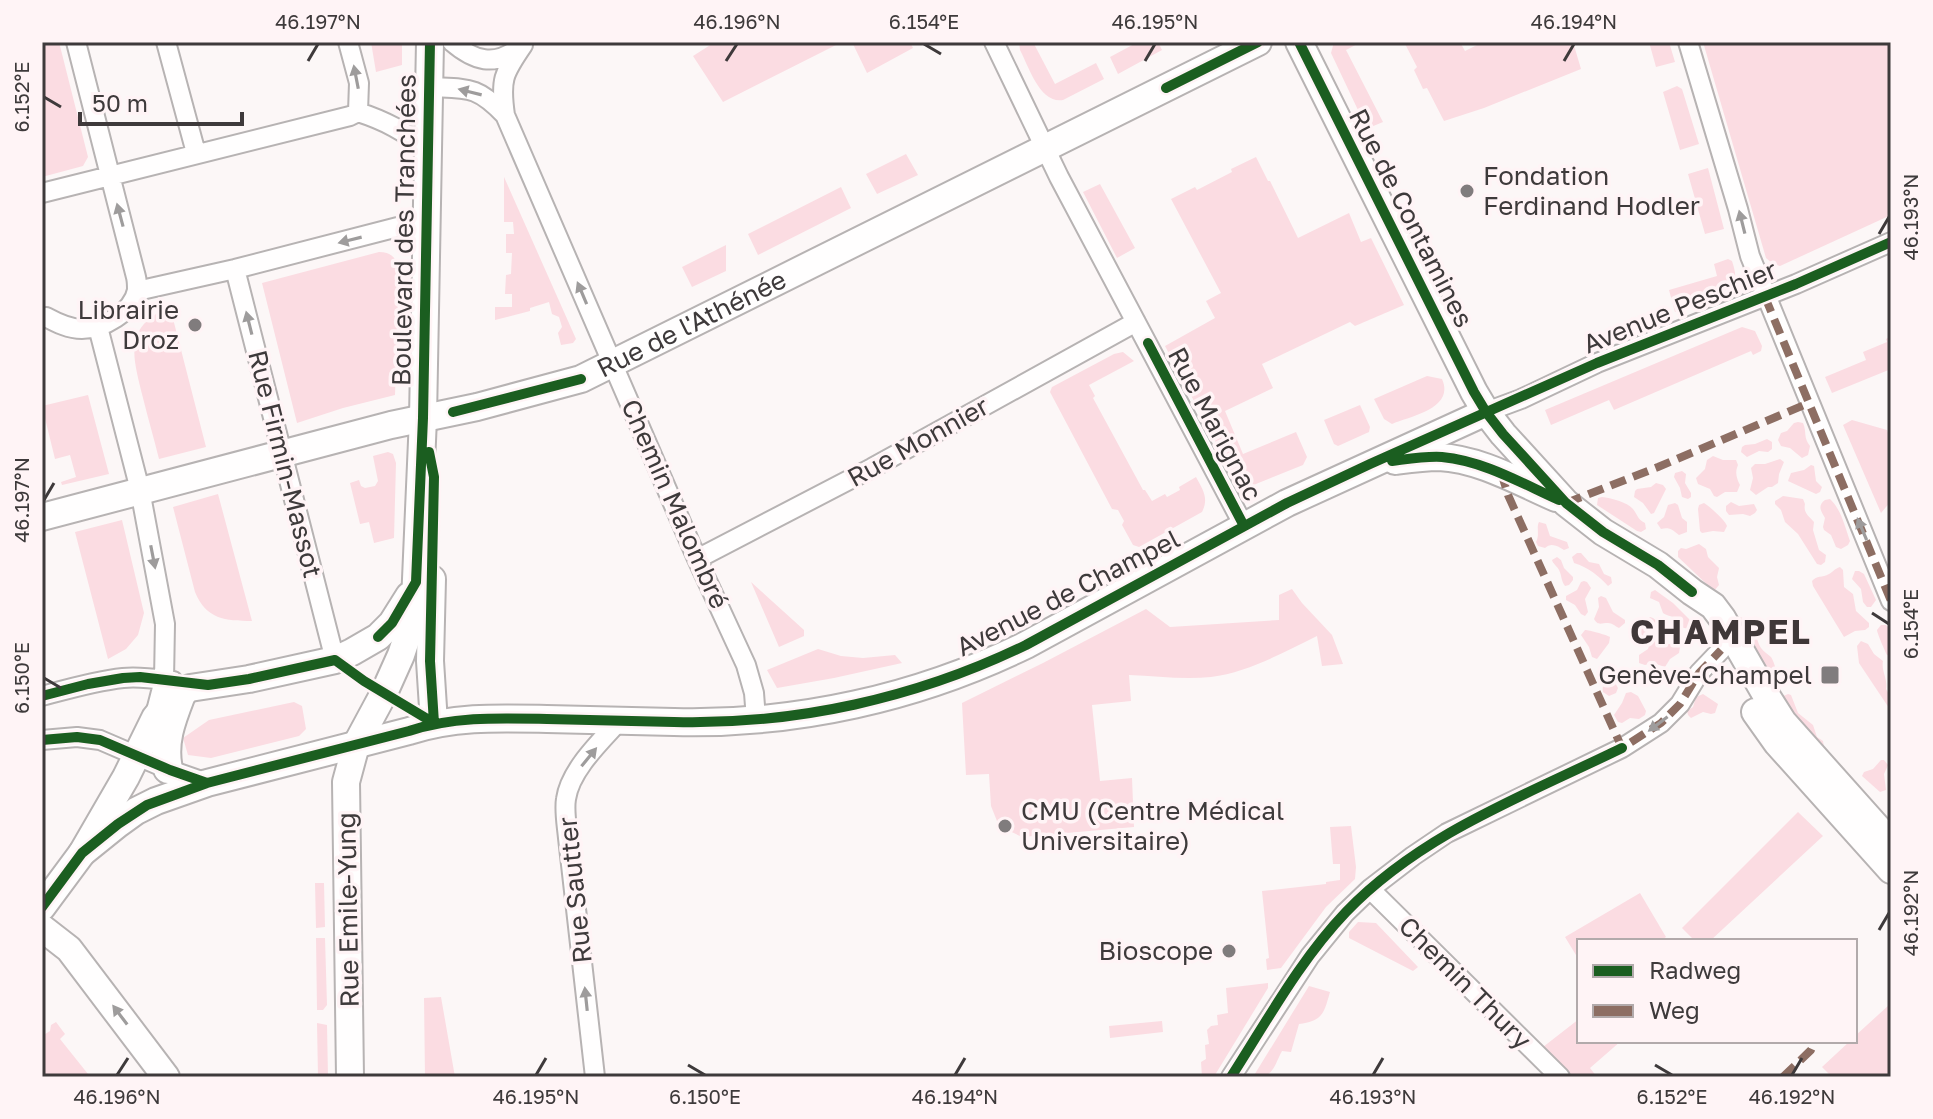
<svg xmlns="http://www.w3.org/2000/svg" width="1933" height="1119" viewBox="0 0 1933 1119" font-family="'Golos Text',sans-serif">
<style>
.green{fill:#fbdce2}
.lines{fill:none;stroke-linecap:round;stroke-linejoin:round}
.street-casing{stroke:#b7b3b3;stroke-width:22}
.secondary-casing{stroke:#b7b3b3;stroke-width:30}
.primary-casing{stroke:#b7b3b3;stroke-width:32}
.street{stroke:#fffefe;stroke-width:18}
.secondary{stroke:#fffefe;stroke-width:26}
.primary{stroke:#fffefe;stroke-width:28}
.quiet{stroke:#8d6e63;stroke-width:8;stroke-dasharray:16 8;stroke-linecap:butt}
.cycleway-casing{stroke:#fff4f6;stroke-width:15}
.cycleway{stroke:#1b5e20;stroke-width:10}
.oneway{fill:#9e9c9c}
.ticks{fill:none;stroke:#3e3a3b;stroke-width:3}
.poi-dot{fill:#807c7d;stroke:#fff4f6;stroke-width:3}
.labels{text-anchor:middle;stroke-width:7;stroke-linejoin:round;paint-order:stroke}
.poi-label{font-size:26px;fill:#3e3a3b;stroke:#fff4f6;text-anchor:end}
.street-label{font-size:26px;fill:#3e3a3b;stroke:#fff4f6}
.district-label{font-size:34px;font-weight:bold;letter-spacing:2px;fill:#3f3738;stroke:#fff4f6}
.neatline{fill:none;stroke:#3e3a3b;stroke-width:3}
.ticks-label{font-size:20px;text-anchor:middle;fill:#3e3a3b}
</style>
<rect width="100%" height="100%" fill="#fcf7f7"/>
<path class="green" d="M42,42H59L88,157L83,166L42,177Z
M371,42H402V65L376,72Z
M715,42H842L723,102L693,56Z
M852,42H910L913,48L867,73Z
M1019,42H1033L1055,84L1096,63L1104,79L1063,100C1040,104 1029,67 1020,50Z
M1138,42H1158L1162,50L1118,74L1110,57Z
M1334,42H1361L1346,50L1383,122L1371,127H1366L1331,53Z
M1404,42H1460L1465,51L1483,42H1573L1581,69L1484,108L1444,121L1427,88L1423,89L1414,70L1417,67Z
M1649,42H1669L1675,62L1656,67Z
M1703,42H1891V215L1780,266L1773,264L1766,258Z
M1677,86L1682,89L1699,144L1680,150L1663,92Z
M906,154L918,175L877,194L866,174Z
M1256,157L1268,181H1270L1298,238L1349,213L1361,242L1371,238L1404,305L1355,326L1350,322L1262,364L1273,388L1225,411L1243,454L1296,432L1307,457L1303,465L1251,486L1242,484L1234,477L1165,346L1215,318L1206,301L1221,293L1171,199L1195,187L1197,190L1232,172L1231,169Z
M1708,168L1724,229L1705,234L1688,174Z
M504,177L576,339L573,343L561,345L558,333L562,327L559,317L552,314L549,302L530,308V311L495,320V307H512V294H505L506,275L511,274L512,253H506V234H514L513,222H504Z
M1100,184L1135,248L1117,258L1083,192Z
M841,187L851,208L758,255L748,234Z
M726,245V271L692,287L682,267Z
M379,252C391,252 395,257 399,268L395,395L343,408L297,423L262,283Z
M1728,259L1732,261C1734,267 1736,274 1735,279C1732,294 1688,307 1675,312L1669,290L1717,276L1714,264Z
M170,307L206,447L159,459C154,439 148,418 143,398C133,357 122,327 170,307Z
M1742,327L1755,331L1762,346L1761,351L1753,355L1751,351L1614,410L1609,400L1551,425L1545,410Z
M1891,336V369L1832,393L1825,377L1866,360L1863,352L1887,342L1886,339Z
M1123,352L1134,361L1089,385L1095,396L1093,398L1143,490H1145L1152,501L1165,494L1167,497L1180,490L1179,487L1196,477C1203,490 1209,498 1202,512L1139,547L1133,545L1122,525L1124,521L1118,510L1112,509L1050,392L1052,387L1114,354Z
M1427,376L1442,379C1455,408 1412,416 1392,424L1384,419L1374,399Z
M88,395L109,474L62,485L61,482L76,477L70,455L55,459L42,406Z
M1360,405L1370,427L1369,432L1338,446L1334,444L1324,420Z
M1852,420L1887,430L1891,440V501L1881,513L1843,425Z
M1798,422L1803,423C1807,432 1803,437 1810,446L1808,455L1802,458L1790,448L1781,446L1778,440L1781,433L1787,431L1794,423Z
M1767,439L1772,442V449L1768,452L1759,451L1747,457L1741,452L1742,447L1745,445L1755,444Z
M388,452L393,454L396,463L394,538L374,543L369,522L360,524L350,483L359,480L361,486L365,488L375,486L378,481L373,456Z
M1713,456L1723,460H1736L1738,465C1735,472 1736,477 1740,485L1737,492H1725L1717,497L1714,496L1710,489L1698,484L1696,478L1705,469L1707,460Z
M1780,459L1784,462L1779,474L1778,483L1772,487H1768L1756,495L1750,490L1753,478L1751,468L1755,464H1765Z
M1811,465L1814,466L1816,481L1822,487L1820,492L1816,494L1788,481L1791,473L1804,470Z
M1682,471L1686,474L1685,483L1691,493V497L1688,499L1682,497L1680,488L1674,477L1675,473Z
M1656,483L1663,485L1666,489L1654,513L1651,514L1643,503L1634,497L1635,491L1637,489L1651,487Z
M218,494L252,621C225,621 206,619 195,592L173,507Z
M1783,496L1803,499L1805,504C1803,513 1809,516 1814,522L1813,530L1819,550L1826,555L1825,562L1821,565L1817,564L1798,534L1785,522L1781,510L1775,504V501Z
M1602,497C1611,498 1627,502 1633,509C1638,515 1637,519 1645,523L1646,529L1641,532L1637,531L1597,505L1598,498Z
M1830,499C1841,509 1845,527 1850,541L1848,545L1841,549L1836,547L1831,535L1824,530L1823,527L1825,518C1821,511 1817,506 1825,500Z
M1731,502L1739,506L1754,504L1757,510L1755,513L1750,516L1743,514L1729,515L1726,511V506Z
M1675,503L1678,505L1682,518L1687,522V532L1679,535C1672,530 1670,527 1661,529L1657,523L1664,517L1668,505Z
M1704,503C1708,505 1726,521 1727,526L1724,532L1713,531L1702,533L1700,531L1698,509L1699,505Z
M122,520L144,613L138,635L126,649L108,659L75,532Z
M1539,522L1546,524L1550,536L1567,542L1569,548L1564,550C1558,546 1551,542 1545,548L1538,546L1536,542C1540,535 1536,527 1539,522Z
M1699,544L1706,549L1708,557L1719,568L1717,577L1719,585L1714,591L1678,557V551L1681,548L1686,549Z
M1577,553H1581L1589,562L1599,564L1604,574L1611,577L1612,583L1608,586C1599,576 1588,567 1574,563L1572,557Z
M1557,557L1561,560L1564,568L1573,577V580L1569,585L1565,586C1561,581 1562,576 1559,570C1557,566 1553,564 1552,560Z
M1840,567L1843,570L1844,587L1853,594L1856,611L1869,623V627L1865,630L1855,631L1844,637L1813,586L1812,581C1817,575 1822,578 1829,574C1833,572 1834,569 1840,567Z
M1855,571H1859L1864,574L1876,600L1871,607H1867L1863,602L1861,589L1852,579Z
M1584,581L1587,582L1591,588L1585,599L1588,612L1585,616L1581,614L1575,605L1566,600V596L1577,590L1581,582Z
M751,582L804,630V636L779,647Z
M1292,589L1302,603L1332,635L1343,664L1322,666L1317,636C1284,652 1249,672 1211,677C1184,680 1156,676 1129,675L1131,701L1092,705L1100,781L1132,778L1134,827L1022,837L999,826L991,806L989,774L966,775L962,703L1043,663L1146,609L1170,627L1279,620V595Z
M1655,590L1673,603L1692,622L1691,627C1681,631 1682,625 1676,619C1673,616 1667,616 1663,613L1659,602L1650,598L1651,592Z
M1601,596L1606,598L1613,612L1625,620V623L1619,628C1615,626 1612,623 1608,623C1601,623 1598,626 1594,619L1599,607L1598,598Z
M1650,617L1653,618L1658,622L1657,626L1637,642L1631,640L1629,635Z
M1740,617C1759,624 1753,634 1761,648C1764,652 1768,654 1771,657C1774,661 1778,676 1779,682L1774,685L1736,619Z
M1881,625H1886L1890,629L1891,656L1887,655C1885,651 1877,633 1877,630Z
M1585,630C1589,630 1607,635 1610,637L1609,643L1597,659L1592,657L1589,647L1581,635Z
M1656,639L1663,644H1676L1680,647L1679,653L1670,659L1665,667L1653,663L1645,665L1639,663V655L1648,649L1650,642Z
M1861,641L1868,644L1874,654L1883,661C1881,671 1888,679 1886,689L1891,698V711L1859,663L1857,646Z
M818,649L841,656L863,658L895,655L902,663L834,678L777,688L767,670Z
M1611,665L1615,668L1613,679L1618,688L1616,693L1609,696L1603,692C1601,684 1609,677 1606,668Z
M1631,692L1638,696L1646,711L1645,715L1639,719L1630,718L1622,723L1618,722L1614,715L1622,703L1626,693Z
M1703,694L1718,704L1715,713L1711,714L1703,712L1691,718L1688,715L1687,711L1693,707L1696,697Z
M1788,694L1791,695L1798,713L1813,725L1817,737L1823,741L1824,747L1816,748L1781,697Z
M294,702L302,706L306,729L299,736L211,758L188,755L183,738L209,720Z
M1881,760H1884L1888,765L1884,774L1886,790L1880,792L1862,776L1864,772L1873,769Z
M1798,812L1823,836L1710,941H1695L1682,928Z
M1351,826L1356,867L1355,879L1326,907L1281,968L1267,970L1266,959L1269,958L1262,891L1326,884V882L1340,880V864H1333L1330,827Z
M315,883H324L325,927L316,928Z
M1640,893L1666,937L1660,941H1579V960L1565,937Z
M1358,922L1376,923L1418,967L1413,971L1349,938V932Z
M316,938H325L327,1005L323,1010H317Z
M1268,983V988L1215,1075L1209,1077H1202L1201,1062L1206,1059L1205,1045L1209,1044L1207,1030L1211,1026L1218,1025L1217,1015L1228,1013L1226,988Z
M1309,986L1330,992C1324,1013 1323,1021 1299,1024L1291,1052L1282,1051C1273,1068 1274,1077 1253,1077Z
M441,997L455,1077H425L424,998Z
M1889,1005L1891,1007V1077H1832L1822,1067L1850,1041H1855V1036Z
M1579,1019V1041H1621L1590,1068L1597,1077H1571L1543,1047Z
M1162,1021L1163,1032L1110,1038L1109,1026Z
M56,1022L65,1034L60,1039L88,1074L84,1077H42V1036L50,1031L51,1025Z
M317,1023L327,1025L328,1077H318Z"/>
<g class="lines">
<g class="street-casing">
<path id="street" d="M166,42L196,153
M348,42L359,83L358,112
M452,42C474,61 494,67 519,48
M994,42L1059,177L1244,526
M1688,42L1738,209L1750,256L1891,601
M523,45C503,74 500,80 505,115L697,559L746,665L754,693L756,719
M428,87C468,89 476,85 505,115
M42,193L350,116L358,112C386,121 403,131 426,148
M235,269L335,660
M137,291L235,269L425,220
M42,318L46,317C57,323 69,329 82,329C103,329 133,312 137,290C137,285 137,281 136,277L76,42
M98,327L140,490L165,624L164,680L155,715
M1486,412L1521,399L1597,363L1796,284L1891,242
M697,559L872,468L1136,322
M42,696C68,689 95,681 123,678C139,676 157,679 173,681
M42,740L77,737L100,740L170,770L207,783
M1370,889L1560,1077
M595,1077L568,838C567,826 564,811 566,799C570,770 601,741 620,720
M1231,1077L1310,956L1345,913L1370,889L1413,856L1447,833L1622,748L1661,723L1680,704L1699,673L1721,650"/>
</g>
<g class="secondary-casing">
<g id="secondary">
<path d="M1299,42L1474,392L1486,412L1503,434L1566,503L1603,532L1658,565L1692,592L1713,606L1722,618L1766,695L1783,722L1891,843"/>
<path d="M1395,461C1410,459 1424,457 1439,457C1480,459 1519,482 1556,498"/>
<path id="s1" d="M42,517L391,425L477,407L581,379L1258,42"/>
<path d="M432,579L430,661L434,723"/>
<path d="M1755,712L1777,743L1891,870"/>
<path d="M82,853L118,824L136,811L156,801L207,783L409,731C454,716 500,718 547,719C589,720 632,721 674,722C796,725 917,698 1026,645L1287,503L1486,412"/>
<path d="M42,907L82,853L126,777L155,718L168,702L190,688L249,679L335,660L352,652L378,637L392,623L409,596"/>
<path d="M42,928L69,949L166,1077"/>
<path d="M350,1077L346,782L356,745L384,693L401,655L408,634L415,602L423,418L430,42"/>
</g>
</g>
<g class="primary-casing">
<path id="primary" d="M168,769C162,741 172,718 182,692"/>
</g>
<use href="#street" class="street"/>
<use href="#secondary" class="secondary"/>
<use href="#primary" class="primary"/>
<path class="quiet" d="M1765,297L1891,601
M1501,472L1508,495L1622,748L1661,723L1680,704L1699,673L1721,650
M1566,503L1658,467L1809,403
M1783,1077L1811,1050L1815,1041"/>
<g class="cycleway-casing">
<path id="cycleway" d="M1299,42L1474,392L1486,412L1503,434L1566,503L1603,532L1658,565L1692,592
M1166,88L1258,42
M1148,343L1244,526
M453,412L581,379
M429,452L434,477L430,661L434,723
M1392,461C1408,459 1425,456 1442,457C1484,461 1521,483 1559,500
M378,637L392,623L416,582L423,418L430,42
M42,696L88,684L123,678L140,677L208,685L249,679L335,660L364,681L434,723
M42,740L77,737L100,740L170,770L207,783
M42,907L82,853L118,824L147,805L207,783L409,731C454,716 500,718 547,719C589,720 632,721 674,722C796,725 917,698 1026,645L1287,503L1370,464L1597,363L1796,284L1891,242
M1231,1077C1267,1021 1300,960 1346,912C1422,833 1526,795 1622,748"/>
</g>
<use href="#cycleway" class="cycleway"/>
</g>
<defs><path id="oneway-solid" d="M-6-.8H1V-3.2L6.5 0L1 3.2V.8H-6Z" transform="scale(2)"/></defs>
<g class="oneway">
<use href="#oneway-solid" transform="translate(356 77) rotate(-101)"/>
<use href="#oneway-solid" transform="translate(470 92) rotate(-166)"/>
<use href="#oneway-solid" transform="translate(120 215) rotate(-105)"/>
<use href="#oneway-solid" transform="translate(1742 222) rotate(-104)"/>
<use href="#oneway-solid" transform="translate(350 240) rotate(166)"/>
<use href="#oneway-solid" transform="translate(582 293) rotate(-113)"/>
<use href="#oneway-solid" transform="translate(249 323) rotate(-104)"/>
<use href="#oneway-solid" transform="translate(1862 529) rotate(-113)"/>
<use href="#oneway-solid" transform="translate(153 557) rotate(79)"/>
<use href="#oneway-solid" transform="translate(1658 724) rotate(143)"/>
<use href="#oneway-solid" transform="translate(589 757) rotate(-51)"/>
<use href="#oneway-solid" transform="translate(586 999) rotate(-96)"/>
<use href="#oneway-solid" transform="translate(120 1015) rotate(-127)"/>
</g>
<path class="ticks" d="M924,44L941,54M308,61L318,44M726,61L737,44M1145,61L1155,44M1564,61L1574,44M44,97L61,107M1879,234L1889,217M44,500L54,483M1872,613L1889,624M44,678L61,688M1879,930L1889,913M688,1065L705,1075M1655,1065L1672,1075M117,1075L128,1058M536,1075L546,1058M955,1075L965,1058M1373,1075L1383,1058M1792,1075L1802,1058"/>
<g class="poi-dot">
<circle cx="1467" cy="191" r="8"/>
<circle cx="195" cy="325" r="8"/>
<rect x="1820" y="665" width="20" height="20" rx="4"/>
<circle cx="1005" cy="826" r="8"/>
<circle cx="1229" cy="951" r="8"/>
</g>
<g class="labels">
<g class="poi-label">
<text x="1483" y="185" text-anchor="start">Fondation<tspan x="1483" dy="30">Ferdinand Hodler</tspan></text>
<text x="179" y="319">Librairie<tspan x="179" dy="30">Droz</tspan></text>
<text x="1812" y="684">Genève-Champel</text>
<text x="1021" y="820" text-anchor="start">CMU (Centre Médical<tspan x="1021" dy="30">Universitaire)</tspan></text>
<text x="1213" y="960">Bioscope</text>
</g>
<g class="street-label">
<text transform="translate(1411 218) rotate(63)" y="9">Rue de Contamines</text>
<text transform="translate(404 230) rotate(-89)" y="9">Boulevard des Tranchées</text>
<text transform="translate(1680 307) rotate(-22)" y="9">Avenue Peschier</text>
<text dy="9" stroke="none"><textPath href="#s1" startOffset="680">Rue de l'Athénée</textPath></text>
<text transform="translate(1215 424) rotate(62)" y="9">Rue Marignac</text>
<text transform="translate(918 442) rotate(-29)" y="9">Rue Monnier</text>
<text transform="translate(285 464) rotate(76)" y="9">Rue Firmin-Massot</text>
<text transform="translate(675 504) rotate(66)" y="9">Chemin Malombré</text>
<text transform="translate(1068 593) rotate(-27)" y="9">Avenue de Champel</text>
<text transform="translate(575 890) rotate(-96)" y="9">Rue Sautter</text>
<text transform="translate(348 910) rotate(-91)" y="9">Rue Emile-Yung</text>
<text transform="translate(1465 983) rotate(45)" y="9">Chemin Thury</text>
</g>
<g class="district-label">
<text x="1721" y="644">CHAMPEL</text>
</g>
</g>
<rect width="1933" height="1119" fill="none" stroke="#fff4f6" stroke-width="88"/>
<rect x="1577" y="939" width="280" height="104" fill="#fff4f6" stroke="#b2aaab" stroke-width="2"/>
<rect x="1593" y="965" width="40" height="12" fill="#1b5e20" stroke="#b2aaab" stroke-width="2"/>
<text x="1649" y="979" font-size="24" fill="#3e3a3b">Radweg</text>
<rect x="1593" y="1005" width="40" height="12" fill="#8d6e63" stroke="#b2aaab" stroke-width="2"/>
<text x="1649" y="1019" font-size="24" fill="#3e3a3b">Weg</text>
<path d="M80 112v12h162v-12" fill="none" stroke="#3e3a3b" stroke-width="4"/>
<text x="92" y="112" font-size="24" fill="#3e3a3b" stroke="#fff4f6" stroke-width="6" paint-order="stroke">50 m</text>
<rect x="44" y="44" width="1845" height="1031" class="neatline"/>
<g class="ticks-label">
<text x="318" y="29">46.197°N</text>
<text x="737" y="29">46.196°N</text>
<text x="924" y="29">6.154°E</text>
<text x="1155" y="29">46.195°N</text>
<text x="1574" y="29">46.194°N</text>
<text transform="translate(22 97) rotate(-90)" y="7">6.152°E</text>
<text transform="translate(1911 217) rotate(-90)" y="7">46.193°N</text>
<text transform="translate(22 500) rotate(-90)" y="7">46.197°N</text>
<text transform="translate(1911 624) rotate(-90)" y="7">6.154°E</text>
<text transform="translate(22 678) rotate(-90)" y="7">6.150°E</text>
<text transform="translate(1911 913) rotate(-90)" y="7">46.192°N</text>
<text x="117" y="1104">46.196°N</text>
<text x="536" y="1104">46.195°N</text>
<text x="705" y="1104">6.150°E</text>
<text x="955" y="1104">46.194°N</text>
<text x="1373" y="1104">46.193°N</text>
<text x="1672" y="1104">6.152°E</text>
<text x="1792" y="1104">46.192°N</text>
</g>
</svg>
